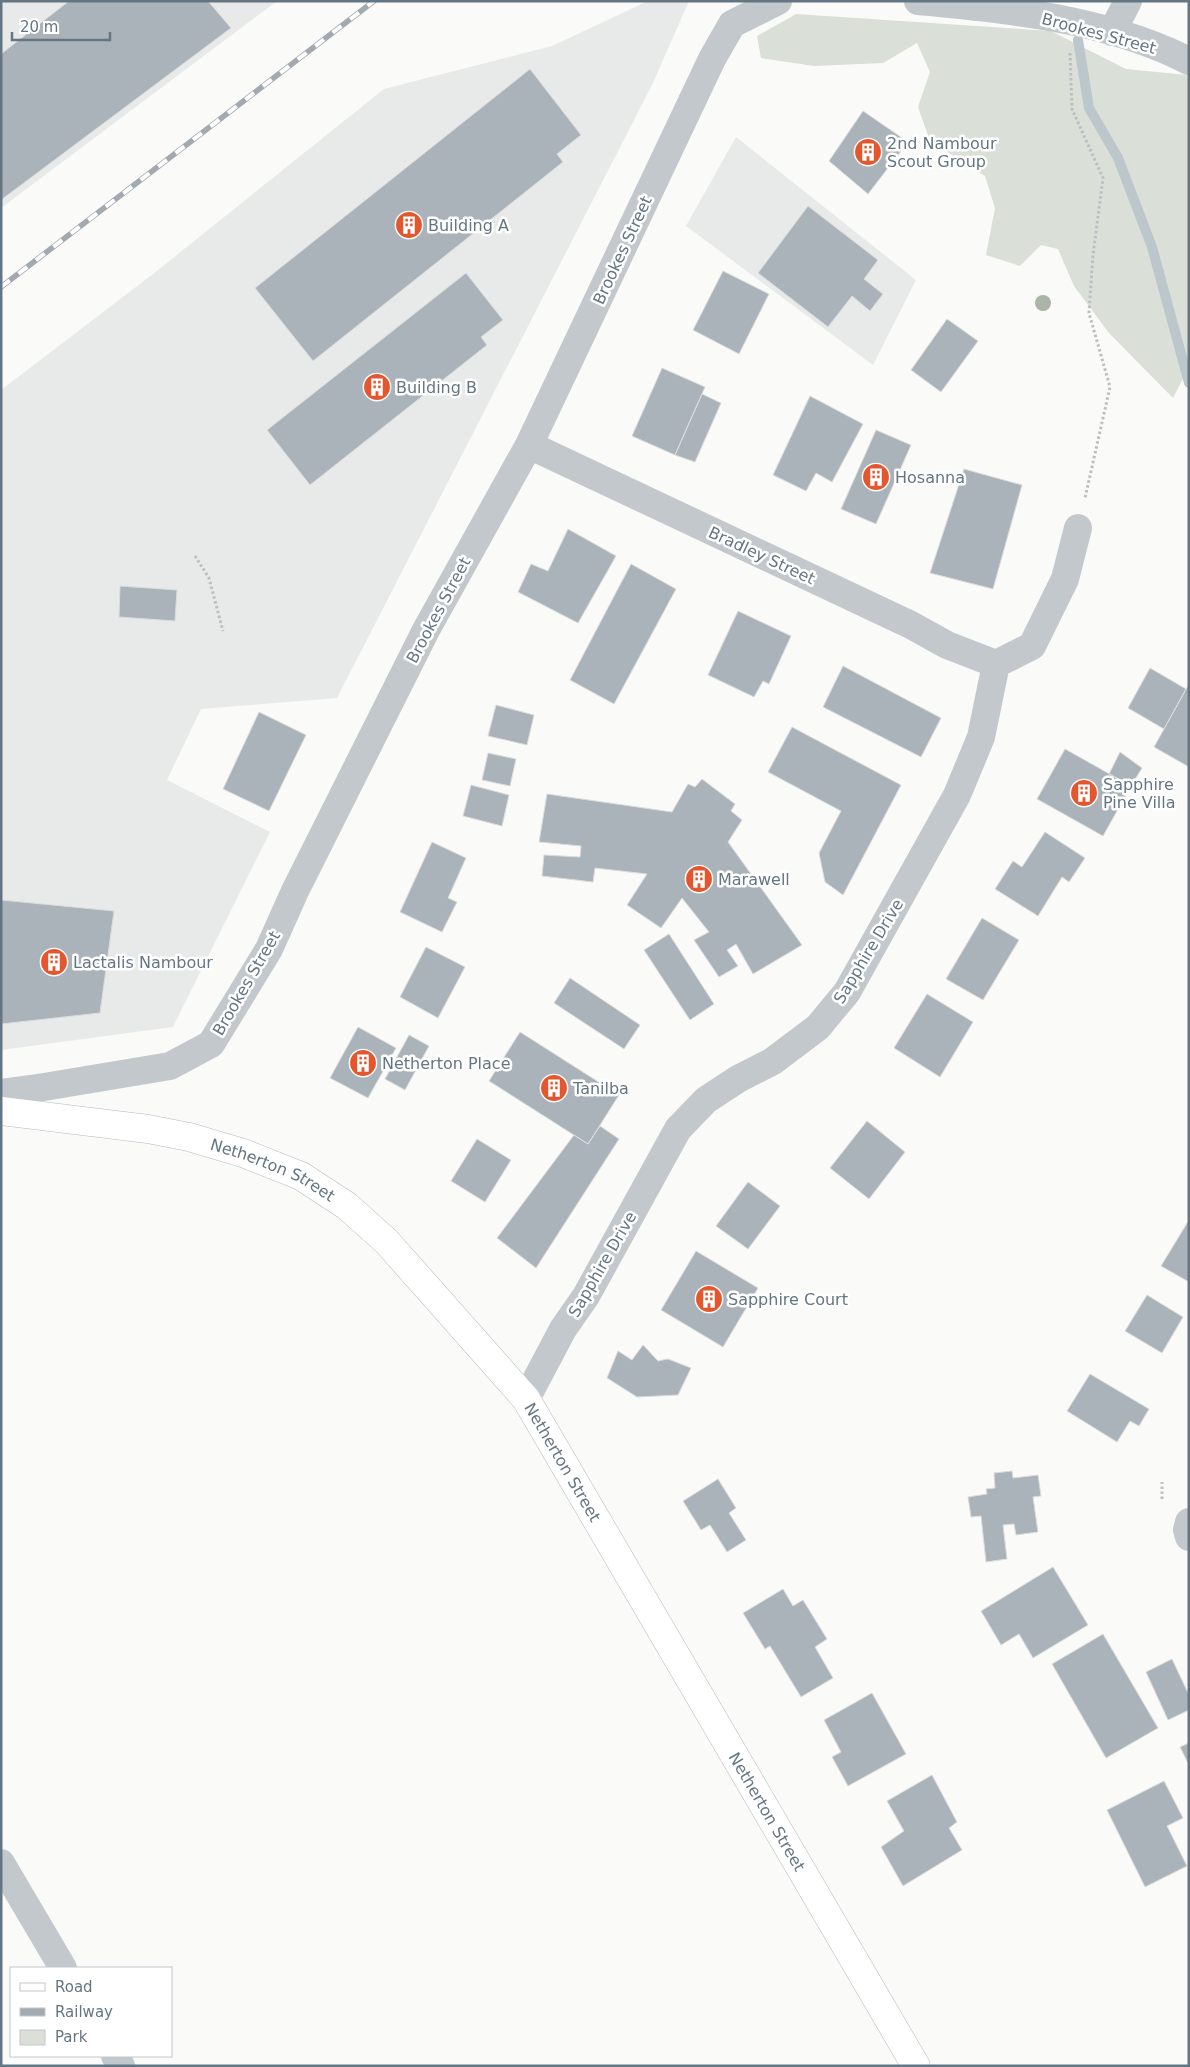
<svg xmlns="http://www.w3.org/2000/svg" width="1190" height="2067" viewBox="0 0 1190 2067" font-family="'DejaVu Sans',sans-serif">
<style>
.built{fill:#e8e9e9}
.green{fill:#dadfd7}
.lines{fill:none;stroke-linecap:round;stroke-linejoin:round}
.stream{stroke:#bbc7cb;stroke-width:10}
.building{fill:#aab3b9;stroke:#dcdcda}
.major-casing{stroke:#b5babe;stroke-width:29}
.path{stroke:#bbbfc2;stroke-width:3;stroke-dasharray:2.5 2.5;stroke-linecap:butt}
.minor{stroke:#c3c8cc;stroke-width:28}
.major{stroke:#fff;stroke-width:28}
.rail-casing{stroke:#a2aab0;stroke-width:5.5}
.rail{stroke:#fff;stroke-width:4;stroke-dasharray:11;stroke-linecap:butt}
.tree{fill:#aab4a7}
.labels{text-anchor:middle;stroke-width:5;stroke-linejoin:round;paint-order:stroke}
.street-label{font-size:16px;fill:#657683;stroke:#fff}
.poi-label{font-size:16px;fill:#657683;stroke:#fff;text-anchor:start}
</style>
<rect width="100%" height="100%" fill="#fafaf8"/>
<path class="built" d="M1,1H277L1,208Z
M648,1H689L652,85L337,698L201,709L167,780L270,832L173,1027L1,1050V390L153,274L384,89L552,46Z
M736,137L916,280L873,365L686,226Z"/>
<path class="green" d="M796,14L1051,31L1126,69L1187,75L1189,83V367L1173,398L1109,333L1074,286L1058,249L1041,245L1020,266L986,255L995,208L985,176L930,141L918,107L930,72L917,43L883,63L814,66L761,58L757,36Z"/>
<g class="lines">
<path class="stream" d="M1078,40L1089,108L1118,158L1152,247L1189,383"/>
</g>
<path class="building" d="M69,1H208L231,28L1,200V54Z
M530,69L581,135L557,154L563,162L313,361L255,288Z
M863,111L908,142L868,194L829,161Z
M808,206L878,260L864,279L883,294L870,311L852,296L828,327L758,273Z
M723,271L769,294L739,354L693,330Z
M466,273L503,320L481,337L487,345L310,485L267,430Z
M947,319L978,341L941,392L911,370Z
M662,368L705,387L675,455L632,436Z
M702,394L721,403L695,462L675,455Z
M810,396L863,424L832,482L816,473L806,491L773,475Z
M876,430L911,445L876,524L841,509Z
M964,469L1022,485L993,589L930,573Z
M568,529L616,556L578,623L518,592L531,564L548,571Z
M631,564L676,589L614,704L570,680Z
M120,586L177,590L175,621L119,617Z
M738,611L791,636L769,684L763,681L754,697L708,675Z
M843,666L941,718L921,757L823,707Z
M1150,668L1186,689L1164,729L1128,708Z
M1189,684V767L1154,747Z
M496,705L534,715L527,745L488,736Z
M259,712L306,735L269,811L223,789Z
M792,727L901,785L843,895L825,882L819,853L841,811L768,772Z
M1065,749L1131,786L1103,836L1037,799Z
M1120,752L1142,768L1131,786L1109,774Z
M488,753L516,759L510,786L482,780Z
M702,779L735,804L731,811L742,820L728,842L802,945L753,974L736,944L727,950L738,966L719,977L694,940L709,932L682,898L661,928L627,905L647,874L595,868L593,882L542,876L544,855L580,857L581,846L539,842L547,794L672,812L688,784L695,787Z
M471,785L509,795L502,826L463,816Z
M1045,832L1085,858L1069,882L1062,877L1038,916L995,889L1013,861L1022,867Z
M432,842L466,858L448,898L457,902L442,932L400,912Z
M1,900L114,911L100,1013L1,1024Z
M982,918L1019,940L983,1000L946,979Z
M669,934L714,1004L690,1020L644,950Z
M426,947L465,967L438,1018L400,997Z
M570,978L640,1025L624,1049L554,1003Z
M927,994L973,1022L940,1077L894,1048Z
M358,1027L396,1048L368,1098L330,1078Z
M520,1032L619,1095L588,1144L489,1081Z
M409,1035L429,1046L405,1090L385,1079Z
M867,1121L905,1152L869,1199L830,1168Z
M600,1126L619,1139L536,1268L497,1238L574,1135L588,1144Z
M477,1139L511,1160L485,1202L451,1181Z
M748,1182L780,1206L748,1249L716,1226Z
M1189,1220V1282L1161,1266Z
M696,1251L758,1288L723,1347L661,1310Z
M1147,1295L1183,1317L1162,1353L1125,1331Z
M643,1345L658,1361L668,1359L691,1368L678,1395L637,1397L607,1378L618,1351L632,1360Z
M1090,1374L1149,1409L1139,1426L1130,1421L1117,1442L1067,1411Z
M1012,1471L1013,1478L1038,1475L1041,1496L1033,1497L1038,1532L1016,1535L1014,1524L1003,1525L1007,1559L986,1562L981,1516L971,1517L968,1497L987,1494L986,1489L995,1488L994,1473Z
M718,1479L736,1508L729,1513L746,1540L727,1552L710,1525L701,1530L683,1501Z
M1053,1567L1088,1625L1033,1658L1019,1634L1001,1645L981,1611Z
M783,1589L793,1606L803,1600L827,1639L815,1647L833,1678L801,1697L770,1646L765,1649L743,1613Z
M1103,1634L1158,1728L1106,1758L1052,1664Z
M1172,1659L1189,1695V1710L1168,1720L1146,1672Z
M872,1693L906,1754L848,1786L832,1757L841,1752L824,1720Z
M1189,1743V1765L1180,1747Z
M932,1775L957,1822L949,1828L962,1850L903,1886L881,1847L904,1831L887,1801Z
M1164,1781L1183,1818L1167,1826L1187,1866L1145,1887L1107,1810Z"/>
<g class="lines">
<g class="major-casing">
<g id="major">
<path id="s1" d="M1,1111L148,1129L189,1137L243,1153L301,1176L347,1206L387,1242L526,1399L916,2066"/>
</g>
</g>
<path class="path" d="M1070,53L1072,109L1103,178L1093,255L1089,313L1110,387L1085,498
M195,556L209,578L223,631
M1162,1499V1482"/>
<path class="minor" d="M918,1C1008,9 1107,19 1189,61
M1112,32L1128,1
M529,445L911,625L947,645L996,664
M1,1093L44,1087L170,1066L211,1044L269,949L295,891L426,630L529,445L712,59L732,24L778,1
M526,1399L563,1329L586,1296L678,1129L706,1100L738,1079L773,1061L818,1027L847,992L957,795L981,737L996,664L1032,646L1065,579L1078,528
M1189,1522L1187,1530L1189,1537
M1,1863L63,1968
M115,2056L121,2066"/>
<use href="#major" class="major"/>
<g class="rail-casing">
<path id="rail" d="M1,287L374,1"/>
</g>
<use href="#rail" class="rail"/>
</g>
<circle class="tree" cx="1043" cy="303" r="8"/>
<defs>
<g id="building-disc" transform="scale(1.4375)"><circle r="9.5" fill="#e4572e" stroke="#fff"/><path d="M-4-6H4V6H1V3H-1V6H-4ZM-2.5-4.3h1.7v1.8h-1.7ZM.8-4.3h1.7v1.8H.8ZM-2.5-1h1.7V.8h-1.7ZM.8-1h1.7V.8H.8Z" fill="#fff"/></g>
</defs>
<g fill-rule="evenodd">
<use href="#building-disc" x="868" y="152"/>
<use href="#building-disc" x="409" y="225"/>
<use href="#building-disc" x="377" y="387"/>
<use href="#building-disc" x="876" y="477"/>
<use href="#building-disc" x="1084" y="793"/>
<use href="#building-disc" x="699" y="879"/>
<use href="#building-disc" x="54" y="962"/>
<use href="#building-disc" x="363" y="1063"/>
<use href="#building-disc" x="554" y="1088"/>
<use href="#building-disc" x="709" y="1299"/>
</g>
<g class="labels">
<g class="street-label">
<text transform="translate(1099 33) rotate(15)" y="6">Brookes Street</text>
<text transform="translate(622 250) rotate(-65)" y="6">Brookes Street</text>
<text transform="translate(762 555) rotate(25)" y="6">Bradley Street</text>
<text transform="translate(438 610) rotate(-62)" y="6">Brookes Street</text>
<text transform="translate(868 951) rotate(-59)" y="6">Sapphire Drive</text>
<text transform="translate(246 983) rotate(-60)" y="6">Brookes Street</text>
<text dy="6" stroke="none"><textPath href="#s1" startOffset="280">Netherton Street</textPath></text>
<text transform="translate(602 1264) rotate(-60)" y="6">Sapphire Drive</text>
<text dy="6" stroke="none"><textPath href="#s1" startOffset="700">Netherton Street</textPath></text>
<text dy="6" stroke="none"><textPath href="#s1" startOffset="1105">Netherton Street</textPath></text>
</g>
<g class="poi-label">
<text x="887" y="149">2nd Nambour<tspan x="887" dy="18">Scout Group</tspan></text>
<text x="428" y="231">Building A</text>
<text x="396" y="393">Building B</text>
<text x="895" y="483">Hosanna</text>
<text x="1103" y="790">Sapphire<tspan x="1103" dy="18">Pine Villa</tspan></text>
<text x="718" y="885">Marawell</text>
<text x="73" y="968">Lactalis Nambour</text>
<text x="382" y="1069">Netherton Place</text>
<text x="573" y="1094">Tanilba</text>
<text x="728" y="1305">Sapphire Court</text>
</g>
</g>
<rect width="1190" height="2067" fill="none" stroke="#657683" stroke-width="5"/>
<rect x="10" y="1967" width="162" height="90" fill="#ffffff" stroke="#c1c8cd"/>
<rect x="20" y="1983" width="25" height="8" fill="#ffffff" stroke="#c1c8cd"/>
<text x="55" y="1992" font-size="15" fill="#657683">Road</text>
<rect x="20" y="2008" width="25" height="8" fill="#a2aab0" stroke="#c1c8cd"/>
<text x="55" y="2017" font-size="15" fill="#657683">Railway</text>
<rect x="20" y="2030" width="25" height="15" fill="#dadfd7" stroke="#c1c8cd"/>
<text x="55" y="2042" font-size="15" fill="#657683">Park</text>
<path d="M12 32v8h98v-8" fill="none" stroke="#657683" stroke-width="2.5"/>
<text x="20" y="32" font-size="15" fill="#657683" stroke="#ffffff" stroke-width="4" paint-order="stroke">20 m</text>
</svg>
